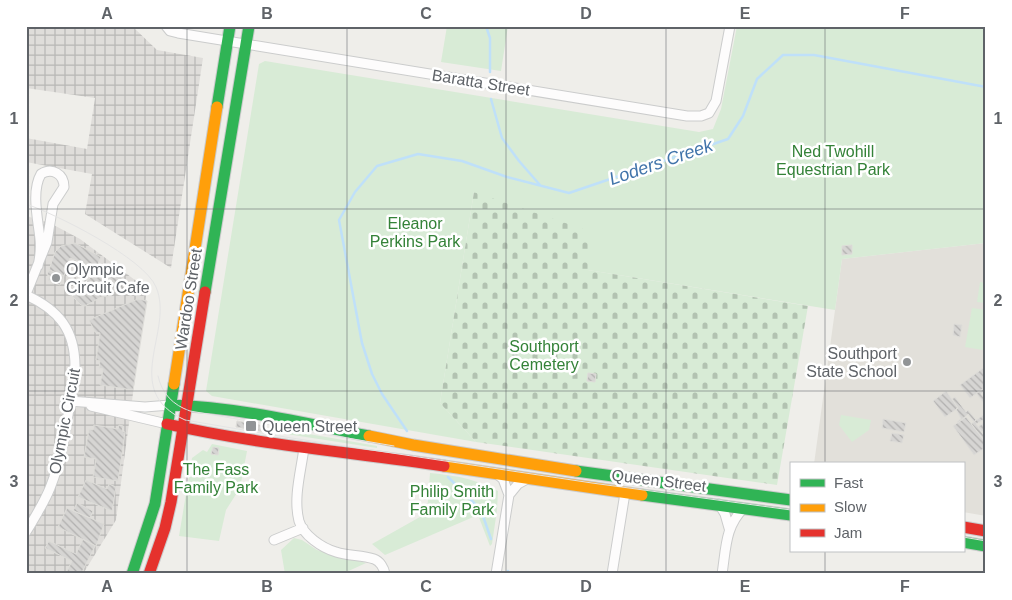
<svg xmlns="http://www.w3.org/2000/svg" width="1012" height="600" viewBox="0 0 1012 600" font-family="Arial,sans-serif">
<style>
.industrial{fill:url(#industrial-grid)}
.education{fill:#e2e0da}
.green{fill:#d8ebd6}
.cemetery{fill:url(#cemetery-stones)}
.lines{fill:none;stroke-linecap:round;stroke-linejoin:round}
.stream{stroke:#bfe0f9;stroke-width:2.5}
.building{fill:url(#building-back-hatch);stroke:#deddd9}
.street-casing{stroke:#cbcccc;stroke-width:11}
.fast-casing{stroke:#cacacb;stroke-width:13}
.slow-casing{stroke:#cacacb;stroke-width:13}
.jam-casing{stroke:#cacacb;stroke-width:13}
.street{stroke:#fdfcfc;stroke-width:9}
.fast{stroke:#30b455;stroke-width:11}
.slow{stroke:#ff9f0a;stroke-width:11}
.jam{stroke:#e5322d;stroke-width:11}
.tram{stroke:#e4e4e4;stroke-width:1}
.grid{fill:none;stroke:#5f6368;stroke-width:1;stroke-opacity:0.55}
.poi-dot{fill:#919496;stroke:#fff;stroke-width:2}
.labels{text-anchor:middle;stroke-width:5;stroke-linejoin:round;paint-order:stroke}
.street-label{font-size:16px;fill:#5f6368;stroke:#fff}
.park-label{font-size:16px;fill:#348238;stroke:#fff}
.poi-label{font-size:16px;fill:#5f6368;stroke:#fff;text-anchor:start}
.water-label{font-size:18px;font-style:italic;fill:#4174aa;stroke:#fff}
.neatline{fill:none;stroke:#5f6368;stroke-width:2}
.grid-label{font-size:16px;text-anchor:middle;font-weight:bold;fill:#5f6368}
</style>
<defs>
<pattern id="industrial-grid" width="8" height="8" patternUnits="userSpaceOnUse" patternTransform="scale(1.25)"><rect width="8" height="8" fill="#dfddda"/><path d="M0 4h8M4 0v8" fill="none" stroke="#b8b7b5"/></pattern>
<pattern id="cemetery-stones" width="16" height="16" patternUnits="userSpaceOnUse" patternTransform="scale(1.25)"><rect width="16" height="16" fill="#d8ebd6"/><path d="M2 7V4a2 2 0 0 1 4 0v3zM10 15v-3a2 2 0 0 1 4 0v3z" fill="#b2c2b1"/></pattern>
<pattern id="building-back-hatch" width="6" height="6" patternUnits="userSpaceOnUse" patternTransform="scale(1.25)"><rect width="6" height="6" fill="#d6d5d3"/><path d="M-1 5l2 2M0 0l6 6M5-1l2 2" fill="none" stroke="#b1b0af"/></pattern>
</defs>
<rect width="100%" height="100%" fill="#efeeea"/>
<path class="industrial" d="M26,26H132L157,50L203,58L171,268L85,214L92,174L26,162V138L87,149L95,98L26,88Z
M26,216L50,223L80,239L147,289L116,520L83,574H26Z"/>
<path class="education" d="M986,243V516L963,512V464H814L842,259Z"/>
<path class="green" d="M447,26H508L501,71L441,62Z
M737,26H986V243L842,259L835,310L588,270L474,192L440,403L476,442L212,396L206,391L259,64L265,61L699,132L713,129L721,109Z
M980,282L986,283V303L977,302Z
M972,308L986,310V337L983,350L965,347Z
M841,415L871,420L869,430L852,442L839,425Z
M280,429L289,430V432L292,433V431L377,446V448L280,433Z
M212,444L247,451L240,488L226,510L219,541L179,536L192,458L203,450L207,452Z
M430,473C457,476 473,478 498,491L497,510L492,544L490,546L478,515L385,555L372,544L427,513Z
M294,538L302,540L317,550L366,563L342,574H285L281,550Z"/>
<path class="cemetery" d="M474,192L589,231L588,270L808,306L777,485L476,442L440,403Z"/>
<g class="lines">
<path class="stream" d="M486,26L490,38V72
M491,99L502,138L519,161L540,185
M407,431L382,394L372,374L362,343L339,220L355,192L377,166L418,154L462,161L507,177L569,193L728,139L743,116L757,79L783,55H814L986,87
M448,477L476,505L483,516L491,539
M508,571L509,574"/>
</g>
<path class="building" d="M75,243L101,257L96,268L70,258L64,276L49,270L55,252L61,246Z
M852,245V254L842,255V246Z
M104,264L132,285L120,291L116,290L107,297L103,296L85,306L81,305L72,296Z
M49,270L64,276L60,285L48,280L50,276L47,275Z
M138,299L147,301L133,390L100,385L103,369L99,368L100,361L96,360L100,333L95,332L89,320Z
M954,324L962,325L960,337L953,335Z
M986,366V387L970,398L960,385Z
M588,373L596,374L595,382L587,381Z
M986,387V390L981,394L986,400V406L976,393Z
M946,391L958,408L945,417L933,401Z
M955,397L966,412L968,410L976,420L974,422L968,414L958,423L957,422L961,419L956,409L958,408L952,399Z
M986,413V418L976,424L985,437L983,439L971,424Z
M966,417L986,443V447L974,455L953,426Z
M883,419L906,423L904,432L882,428Z
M237,421L266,426L265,432L236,427Z
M982,424H986V432L981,431L978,427Z
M94,425L118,429L119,425L123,426L122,431L125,432L118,481L93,477L96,459L84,457L89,429L93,430Z
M892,433L904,435L902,443L890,441Z
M213,447L219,448L218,455L211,454Z
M86,480L107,489L109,484L116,487L112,511L78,497Z
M77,503L93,511L90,518L73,511Z
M67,508L104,524L96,546L58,527Z
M83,539L95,546L81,574L66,573L72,561L45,548L49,541L76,554Z"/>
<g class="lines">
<g class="street-casing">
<path id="street" d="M166,26L170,31L178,33L687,116H701L709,113L716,101L730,26
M26,294L47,242L53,204L64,187C64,174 52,167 41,174C31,191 38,220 40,239C41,249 40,257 38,266
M26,295C59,310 75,330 75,367C69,406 65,451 50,488C44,503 35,517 26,532
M70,401L145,407L170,405
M91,406L167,424
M304,448C301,471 293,498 299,521C303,535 322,548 336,552C348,556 362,555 374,559C380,561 384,568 385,574
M497,474L503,479L509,495
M719,504L725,514L729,528
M274,540L303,528
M496,574L509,495L518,484L527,479
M612,574L625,493
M722,574C726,549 725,526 744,508"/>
</g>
<g class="fast-casing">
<path id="fast" d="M217,107L230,26
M205,292L249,26
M170,405C237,407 304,423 369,436
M576,471L791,500
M642,495L791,515
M963,542L986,546
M132,574L155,504L174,384"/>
</g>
<g class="slow-casing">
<path id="slow" d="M174,384L217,107
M369,436L413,445L576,471
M444,466L642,495"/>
</g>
<g class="jam-casing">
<path id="jam" d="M167,424C258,445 352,452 444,466
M963,527L986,531
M149,574L165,528L171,502L205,292"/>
</g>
<use href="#street" class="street"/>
<use href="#fast" class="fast"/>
<use href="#slow" class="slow"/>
<use href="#jam" class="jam"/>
<path class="tram" d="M26,204C56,214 144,258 156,287C175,331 119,390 185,420L285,437L592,483L791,510
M158,376C162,394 173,405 190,411L394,446
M963,537L986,541"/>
</g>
<path class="grid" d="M187,26V574M347,26V574M506,26V574M666,26V574M825,26V464M26,209H986M26,391H986M825,551V574"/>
<g class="poi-dot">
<circle cx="56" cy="278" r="5"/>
<circle cx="907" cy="362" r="5"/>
<rect x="245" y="420" width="12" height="12" rx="2.5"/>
</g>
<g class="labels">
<g class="street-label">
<text transform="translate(481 82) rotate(9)" y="6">Baratta Street</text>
<text transform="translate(188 299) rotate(-81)" y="6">Wardoo Street</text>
<text transform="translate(64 421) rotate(-79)" y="6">Olympic Circuit</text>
<text transform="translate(659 480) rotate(7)" y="6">Queen Street</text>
</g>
<g class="park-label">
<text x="833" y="157">Ned Twohill<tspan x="833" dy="18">Equestrian Park</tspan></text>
<text x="415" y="229">Eleanor<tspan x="415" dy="18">Perkins Park</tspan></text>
<text x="544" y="352">Southport<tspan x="544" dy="18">Cemetery</tspan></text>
<text x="216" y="475">The Fass<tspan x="216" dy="18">Family Park</tspan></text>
<text x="452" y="497">Philip Smith<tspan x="452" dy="18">Family Park</tspan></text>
</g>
<g class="poi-label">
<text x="66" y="275">Olympic<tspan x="66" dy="18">Circuit Cafe</tspan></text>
<text x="897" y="359" text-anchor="end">Southport<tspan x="897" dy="18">State School</tspan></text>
<text x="262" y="432">Queen Street</text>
</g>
<g class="water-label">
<text transform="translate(661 162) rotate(-19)" y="6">Loders Creek</text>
</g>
</g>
<rect width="1012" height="600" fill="none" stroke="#ffffff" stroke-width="55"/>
<rect x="790" y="462" width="175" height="90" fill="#ffffff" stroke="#bfc1c3"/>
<rect x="800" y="479" width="25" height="8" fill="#30b455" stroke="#bfc1c3"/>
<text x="834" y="488" font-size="15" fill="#5f6368">Fast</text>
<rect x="800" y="504" width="25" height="8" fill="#ff9f0a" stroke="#bfc1c3"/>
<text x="834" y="512" font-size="15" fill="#5f6368">Slow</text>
<rect x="800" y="529" width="25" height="8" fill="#e5322d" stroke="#bfc1c3"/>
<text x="834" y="538" font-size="15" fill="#5f6368">Jam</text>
<rect x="28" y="28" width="956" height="544" class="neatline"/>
<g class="grid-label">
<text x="107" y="19">A</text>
<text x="267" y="19">B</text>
<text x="426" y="19">C</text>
<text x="586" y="19">D</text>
<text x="745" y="19">E</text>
<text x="905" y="19">F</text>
<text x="14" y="124">1</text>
<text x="998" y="124">1</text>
<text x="14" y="306">2</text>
<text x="998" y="306">2</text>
<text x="14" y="487">3</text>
<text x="998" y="487">3</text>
<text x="107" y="592">A</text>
<text x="267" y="592">B</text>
<text x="426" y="592">C</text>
<text x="586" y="592">D</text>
<text x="745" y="592">E</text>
<text x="905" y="592">F</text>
</g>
</svg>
